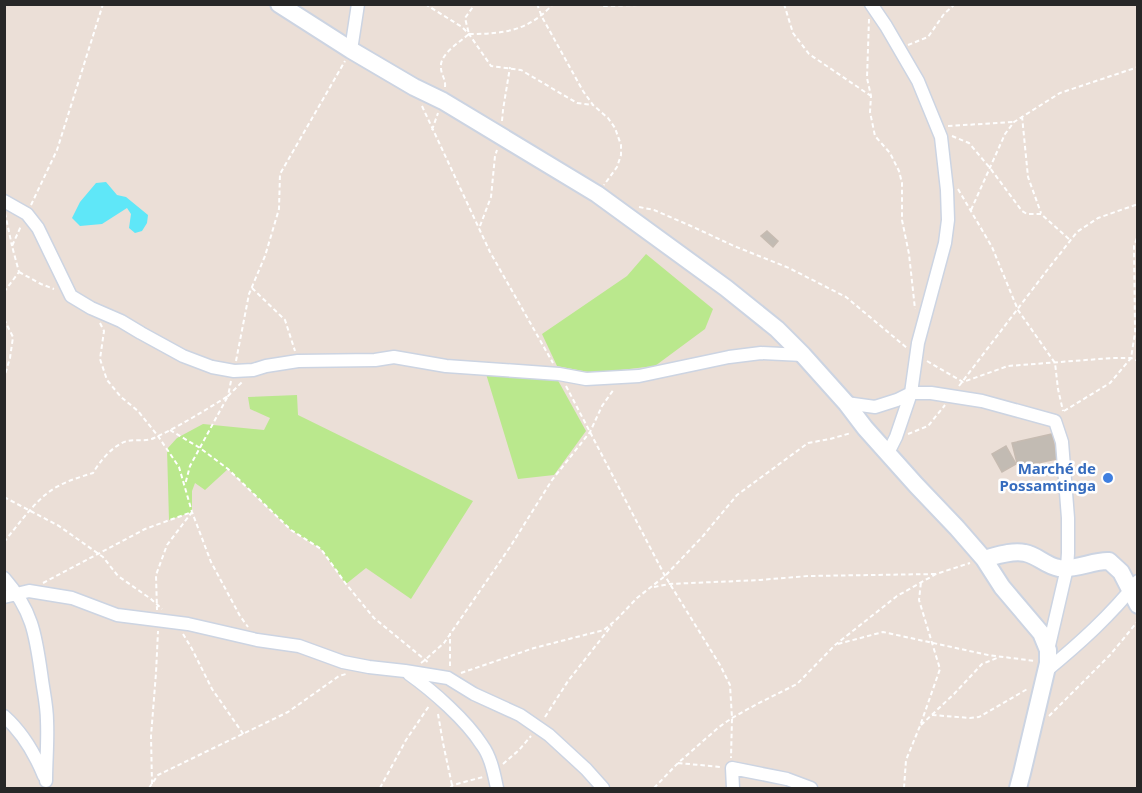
<svg xmlns="http://www.w3.org/2000/svg" width="1142" height="793" viewBox="0 0 1142 793" font-family="'Noto Sans',sans-serif">
<style>
.green{fill:#bae88d}
.water{fill:#5fe7f8}
.building{fill:#c2bbb3;stroke:#c6bbb1;stroke-width:1.5}
.lines{fill:none;stroke-linecap:round;stroke-linejoin:round}
.street-casing{stroke:#ccd4e2;stroke-width:15}
.secondary-casing{stroke:#ccd4e2;stroke-width:20}
.path{stroke:#fff;stroke-width:2;stroke-dasharray:4.5 3;stroke-linecap:butt}
.street{stroke:#fff;stroke-width:12}
.secondary{stroke:#fff;stroke-width:16}
.shop-dot{fill:#3f7fe0;stroke:#fff;stroke-width:2}
.labels{text-anchor:middle;stroke-width:5;stroke-linejoin:round;paint-order:stroke}
.shop-label{font-size:15px;font-weight:bold;fill:#366cbe;stroke:#fff;text-anchor:end}
</style>
<rect width="100%" height="100%" fill="#ebdfd7"/>
<path class="green" d="M646,254L713,309L705,329L655,366L594,373L557,366L542,334L627,276Z
M483,364L555,375L586,431L554,475L518,479Z
M297,395L298,415L473,501L411,599L366,568L346,584L321,549L291,530L228,469L205,490L195,483L192,491V512L169,520L167,449L177,438L203,424L264,430L270,418L250,409L248,397Z"/>
<path class="water" d="M106,182L117,195L126,197L148,215L147,223L142,231L135,233L129,228L131,214L127,208L102,224L80,226L72,218L80,202L96,183Z"/>
<path class="building" d="M767,231L778,241L773,247L761,236Z
M1052,434L1057,459L1018,467L1012,443Z
M1006,446L1016,464L1002,472L992,454Z"/>
<g class="lines">
<g class="street-casing">
<path id="street" d="M871,4L886,26L918,81L941,137L947,190L948,220L945,243L918,343L911,393L896,437L888,453
M351,50L358,4
M4,201L27,214L38,228L71,296L91,308L121,321L141,333L183,356L212,367L234,371L253,370L266,366L298,361L375,360L394,357L446,366L559,374L586,379L639,376L729,357L761,353L803,355
M846,403L875,407L897,400L911,393H931L982,401L1055,421L1062,442L1068,518V553L1067,568L1048,650
M4,578C34,612 36,638 42,680C44,694 47,707 47,721C48,741 46,761 46,781
M4,597L29,591L72,598L117,615L188,624L257,640L299,646L343,662L369,667L405,671L448,678L474,694L520,715L549,735L586,769L603,788
M1046,671C1080,643 1110,616 1138,581
M409,674C433,691 466,720 482,745C491,757 494,774 497,788
M4,716C22,732 35,754 44,776
M733,788L732,768L787,779L811,788"/>
</g>
<g class="secondary-casing">
<path id="secondary" d="M279,4L351,50L414,87L443,101L597,194L726,288L777,329L803,355L846,403L865,428L916,485L957,528L984,559L1002,587L1041,633L1048,650V663L1022,773L1018,788
M984,559C996,556 1012,550 1025,553C1037,555 1046,566 1059,568C1077,570 1094,560 1109,561L1121,572L1138,605"/>
</g>
<path class="path" d="M425,4L462,27L469,34L491,66L521,70L577,103L593,105
M537,4L542,17L583,91L593,105L608,118L615,128L621,145V155L617,167L604,185
M596,4L604,6L671,4
M784,4L793,33L809,54L871,96
M869,19L867,78L871,96L870,112L875,136L890,153L899,171L902,183V220L909,254L915,309
M469,34C503,34 529,31 553,4
M908,45L928,37L944,14L955,4
M445,87C446,79 441,75 441,68C439,54 460,42 469,34L465,18L475,4
M422,106L490,252L553,363
M1022,116L1028,177L1041,213
M502,121L503,110L510,67
M948,126L1014,122
M432,130L438,113
M952,136L969,143L990,168L1022,211L1027,214H1041L1071,241
M958,189L992,247L1018,310L1055,363L1058,389L1063,411
M31,205L57,150L103,4
M639,207L654,210L691,226L734,246L789,268L846,297L907,348
M971,210L1005,134L1014,122L1060,93L1138,67
M5,213L12,246
M480,226L491,197L495,156L497,150
M19,272L41,284L54,289
M252,288L285,320L295,351
M4,292L19,272L12,246L21,226
M4,319L13,337L10,358L4,378
M100,323L104,331L100,359L107,380L121,397L138,411L158,436L179,467L192,512L211,562L240,616L248,627
M236,361L249,294L265,256L279,209L280,174L345,61
M927,361L963,382L1008,366L1112,358H1131L1138,361
M231,381L228,396L243,381
M566,386L665,576L720,665L730,685L732,718L731,758
M959,386L1048,269L1077,232L1098,218L1138,204
M1064,411L1110,383L1131,358L1135,333L1134,246L1138,235
M170,430L200,448L228,469L291,530L321,549L346,584L374,618L429,663
M908,434L928,426L945,405
M4,497L59,526L103,557L118,576L151,599L162,609
M4,542C17,526 30,508 45,495C59,483 77,478 93,473C100,461 113,445 127,441C136,439 146,442 154,438C180,426 204,411 228,396L190,466L185,485
M43,583L145,529L192,512L167,545L156,575L157,610
M654,587L669,584L760,580L808,576L936,574
M183,634L192,649L212,689L244,735
M838,644L883,632L988,655L1035,661
M421,663L425,660L444,643L510,547L552,480L590,432L602,406L614,389
M450,666V633
M461,673L534,648L604,630L616,620L637,598L665,576L703,536L737,495L808,443L830,439L851,433
M438,714L443,743L452,785
M932,715L970,718L979,717L1029,688
M1049,716L1110,655L1138,621
M545,717L568,681L612,625
M921,725L954,694L982,664L997,658
M678,763L721,767
M503,764L519,750L531,736
M152,784L151,736L156,673L158,631
M149,788L158,775L288,712L339,676L346,674
M380,788L406,740L429,706
M450,788L453,785L483,777
M654,788L678,763L719,727L732,718L757,704L797,684L835,645L897,596L936,574L970,563
M904,788L906,760L920,726L940,669L919,600L921,582"/>
<use href="#street" class="street"/>
<use href="#secondary" class="secondary"/>
</g>
<circle class="shop-dot" cx="1108" cy="478" r="6"/>
<g class="labels">
<g class="shop-label">
<text x="1096" y="474">Marché de<tspan x="1096" dy="17">Possamtinga</tspan></text>
</g>
</g>
<rect width="1142" height="793" fill="none" stroke="#272727" stroke-width="12"/>
</svg>
